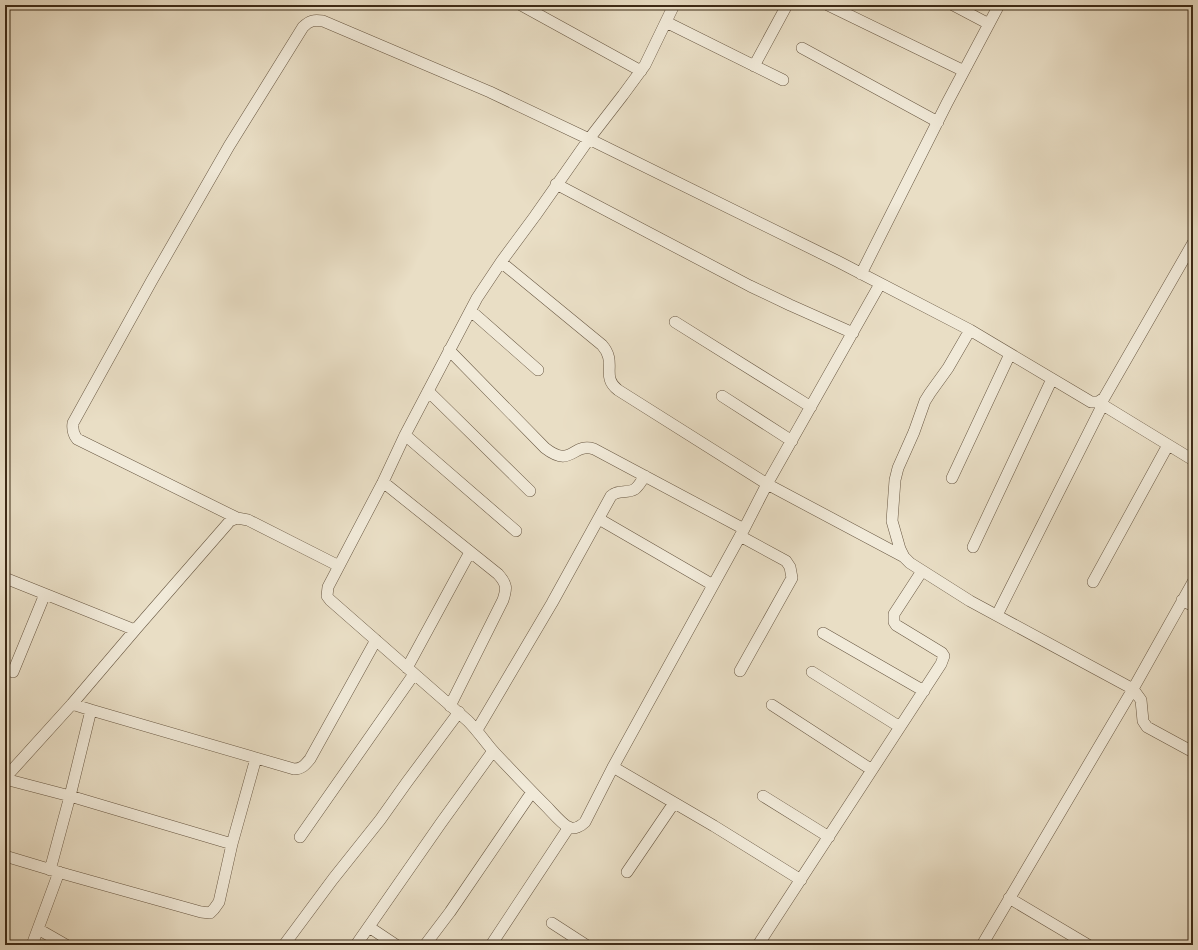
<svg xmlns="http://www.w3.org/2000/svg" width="1198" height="950" viewBox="0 0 1198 950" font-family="Cardo,serif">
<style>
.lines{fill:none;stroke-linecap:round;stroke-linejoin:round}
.minor-casing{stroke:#685742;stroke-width:12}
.minor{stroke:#f1ead9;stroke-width:11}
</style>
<rect width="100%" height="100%" fill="#e9dec5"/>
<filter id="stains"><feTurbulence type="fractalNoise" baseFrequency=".005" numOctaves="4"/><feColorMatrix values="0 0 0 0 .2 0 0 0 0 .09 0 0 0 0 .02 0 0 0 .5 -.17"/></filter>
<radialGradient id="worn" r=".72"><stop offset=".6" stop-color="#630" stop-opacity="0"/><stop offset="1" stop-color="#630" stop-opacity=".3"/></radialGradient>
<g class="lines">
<g class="minor-casing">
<path id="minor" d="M521,5L641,71
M674,5L645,65L623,95L589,139L535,216L501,262L477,298L405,435L383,482L328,587L327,596L330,600L468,721C478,731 485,742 494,752C511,770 528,788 546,806C552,812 561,823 568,827C574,830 581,826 585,822L613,767L744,529L767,484L880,284
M828,5L964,71
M953,5L989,24
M666,22L783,80
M802,48L938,122
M754,66L787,5
M556,184L750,286L790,305L853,333
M501,262L602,345C618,363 600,376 618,390L767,484L904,557
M861,274L947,103L999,5
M471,311L538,370
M675,322L811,407
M970,330L948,368L930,393L925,401L914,432L898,468L895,480L892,521L900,549L904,557L910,563L970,601L1133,689L1141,700L1143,721L1147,727L1193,752
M449,350L545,448C572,469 572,442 594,449L744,529
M428,391L530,491
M722,396L792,441
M1098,402L1193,460
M405,435L516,531
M952,478L1010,354
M383,482L498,574C507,584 507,588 503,600L450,706
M237,518L77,439C73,434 72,430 73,423L151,282L229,146L303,27C310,20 314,20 323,21L490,92L589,139L837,261L970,330L1091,402H1098L1104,398L1193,243
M599,519L713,585
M740,536L786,561L790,567L792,578L740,671
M973,547L1052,379
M5,578L135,630L230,521L237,518L248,520L339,566
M1093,582L1168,445
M1182,600L1193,606
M997,615L1102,406
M823,633L924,691
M407,668L470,552
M13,672L45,594
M812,672L900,727
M72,704L91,710L294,769C302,769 305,765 310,759L376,640
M772,705L872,770
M477,730L552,603L611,496C618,489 627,494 635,489C639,486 642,480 645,476
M613,767L714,826L801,880
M5,778L72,704L135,630
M5,779L70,796L232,844
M763,796L829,837
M300,837L414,674
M5,856L65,874L201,912L210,913L214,909L219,902L232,844L256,758
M50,870L70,796L91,710
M627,872L674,803
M1009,898L1088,945
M552,923L586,945
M369,927L396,945
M38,929L66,945
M32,945L59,872
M284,945L333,879L380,820L407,782L459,712
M356,945L441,823L493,751
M425,945L450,912L532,792
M491,945L569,827
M758,945L941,664L944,656L942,653L896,625L894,622V614L922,571
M982,945L1133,689L1193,582"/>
</g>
<use href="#minor" class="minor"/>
</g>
<rect width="1198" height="950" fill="none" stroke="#e9dec5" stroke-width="20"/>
<rect x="6" y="6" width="1186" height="938" fill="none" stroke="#3d2a16" stroke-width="2"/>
<rect x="10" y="10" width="1178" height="930" fill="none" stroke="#3d2a16"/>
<rect width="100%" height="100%" filter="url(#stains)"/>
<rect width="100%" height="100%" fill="url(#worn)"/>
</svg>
